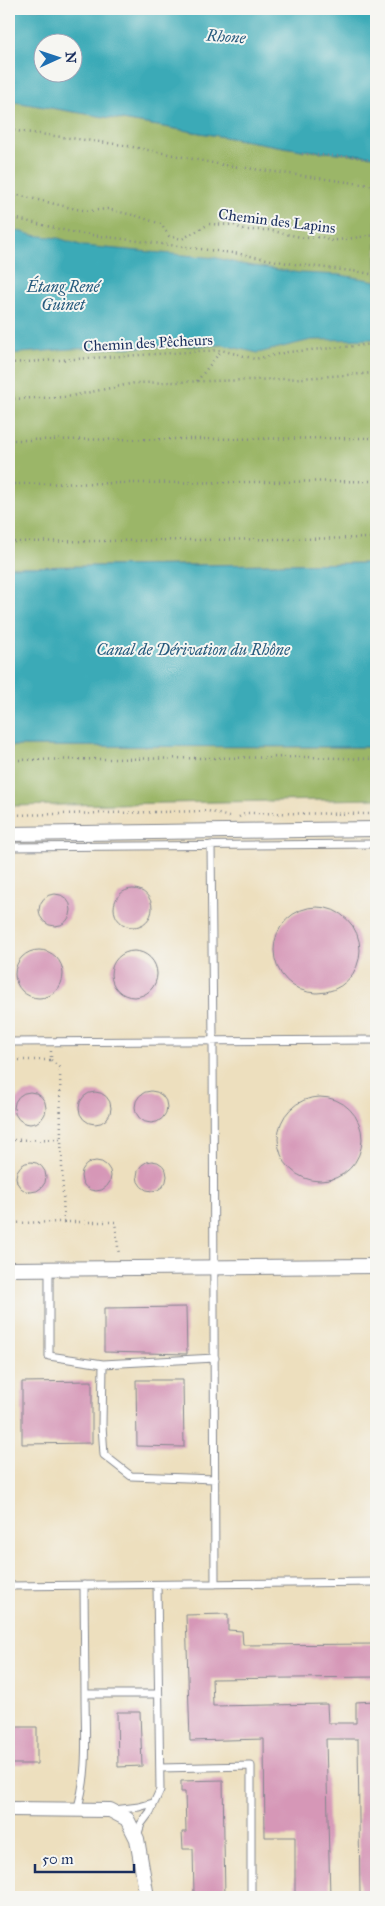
<svg xmlns="http://www.w3.org/2000/svg" width="385" height="1906" viewBox="0 0 385 1906" font-family="'IM FELL Great Primer',serif">
<style>
.forest{fill:#9bb668;stroke:#5b7263}
.water{fill:#3aaab7;stroke:#2a6c8a;fill-rule:evenodd}
.building{fill:#d697b7}
.lines{fill:none;stroke-linecap:round;stroke-linejoin:round}
.lane-casing{stroke:#84878e;stroke-width:9}
.street-casing{stroke:#84878e;stroke-width:16}
.path{stroke:#84878e;stroke-width:2.5;stroke-dasharray:1 4;stroke-linecap:butt}
.lane{stroke:#fff;stroke-width:7}
.street{stroke:#fff;stroke-width:14}
.labels{text-anchor:middle;stroke-width:4;stroke-linejoin:round;paint-order:stroke}
.street-label{font-size:15px;fill:#1b2f5e;stroke:#f6f6f2}
.water-label{font-size:16px;font-style:italic;fill:#265a7d;stroke:#f6f6f2}
</style>
<rect width="100%" height="100%" fill="#f6f6f2"/>
<filter id="ink" filterUnits="userSpaceOnUse"><feTurbulence type="fractalNoise" baseFrequency=".02" numOctaves="2"/><feDisplacementMap in="SourceGraphic" scale="10" xChannelSelector="R" yChannelSelector="G"/><feConvolveMatrix kernelMatrix="1 2 1 2 8 2 1 2 1" color-interpolation-filters="sRGB"/></filter>
<filter id="wash" filterUnits="userSpaceOnUse"><feTurbulence type="fractalNoise" baseFrequency=".0096" numOctaves="4" result="noise"/><feDisplacementMap in="SourceGraphic" scale="20" xChannelSelector="R" yChannelSelector="G"/><feGaussianBlur stdDeviation="1.12" result="paint"/><feColorMatrix in="noise" values="0 0 0 0 0 0 0 0 0 0 0 0 0 0 0 0 0 1.4 0 .05"/><feComposite in="paint" operator="in"/></filter>
<g filter="url(#wash)">
<rect width="100%" height="100%" fill="#eddfbe"/>
<path class="forest" d="M9,101L302,150L376,156V563L9,567Z
M9,746L376,747V799L9,806Z"/>
<path class="water" d="M9,9H376V156L302,150L9,101ZM42,42H72V72H42Z
M9,228L32,235L58,238L83,246L217,258L240,264L300,273L340,275L376,281V339L311,340L258,353L223,345L70,349L9,354Z
M376,563V747L9,746V567Z"/>
<g id="blocks">
<path class="building" d="M114 908a19 19 0 1 1 38 0a19 19 0 1 1-38 0Z
M39 910a16 16 0 1 1 32 0a16 16 0 1 1-32 0Z
M274 950a43 43 0 1 1 86 0a43 43 0 1 1-86 0Z
M15 974a24 24 0 1 1 48 0a24 24 0 1 1-48 0Z
M111 974a23 23 0 1 1 46 0a23 23 0 1 1-46 0Z
M135 1107a16 16 0 1 1 32 0a16 16 0 1 1-32 0Z
M79 1108a16 16 0 1 1 32 0a16 16 0 1 1-32 0Z
M14 1108a16 16 0 1 1 32 0a16 16 0 1 1-32 0Z
M278 1139a42 42 0 1 1 84 0a42 42 0 1 1-84 0Z
M137 1176a15 15 0 1 1 30 0a15 15 0 1 1-30 0Z
M81 1176a15 15 0 1 1 30 0a15 15 0 1 1-30 0Z
M16 1177a15 15 0 1 1 30 0a15 15 0 1 1-30 0Z
M186,1307L187,1354L104,1352V1308Z
M136,1380H183L184,1447L137,1446Z
M92,1381V1443L22,1444V1382Z
M228,1614V1630L242,1631L243,1645L376,1644V1677L212,1679L213,1706L327,1704L328,1723H356V1702L376,1701V1897H360L358,1739H326L330,1897H295V1837H265L264,1739L190,1741L186,1615Z
M117,1712H140L142,1766L118,1767Z
M9,1727H37V1764H9Z
M223,1780L225,1897H202V1895H194L193,1849H183L182,1832H186L185,1792H181V1781Z"/>
</g>
</g>
<g filter="url(#ink)">
<use href="#blocks" fill-opacity="0" stroke="#84878e" stroke-width="1"/>
<g class="lines">
<g class="lane-casing">
<path id="lane" d="M211,845L213,1041L215,1584
M9,847L376,844
M9,1042L376,1040
M49,1268V1356L103,1364L102,1425L104,1455L131,1476L215,1479
M103,1364L215,1358
M84,1585L85,1694
M9,1586L376,1582
M160,1768L251,1766V1897
M77,1810C89,1773 85,1733 85,1694H158
M114,1810L139,1807L153,1803
M137,1836L141,1824L150,1812L160,1790L157,1585"/>
</g>
<g class="street-casing">
<path id="street" d="M9,834L376,829
M9,1269L376,1266
M9,1809L110,1810L127,1819L137,1839L147,1897"/>
</g>
<path class="path" d="M9,130L123,145L218,164L376,186
M302,154L356,157L376,161
M9,193L76,209L90,211L107,209L137,216L161,224L169,236L182,239L209,224L234,225L244,230H268L305,238L322,237L330,241L376,235
M9,217L76,233L240,254L293,264L360,272L376,275
M9,363L221,350L255,359L288,352L376,344
M197,381L221,351
M9,399L66,397L135,383L287,379L376,373
M9,440L376,438
M9,484L376,481
M9,542L376,538
M9,760L303,757L376,759
M9,815L208,811L229,817
M239,817L246,813L376,814
M9,1060H51V1051
M51,1060L60,1068L61,1139
M9,1140L61,1139L64,1222L9,1223
M64,1222H115L119,1255"/>
<use href="#lane" class="lane"/>
<use href="#street" class="street"/>
</g>
</g>
<g class="labels">
<g class="street-label">
<text transform="translate(277 221) rotate(7)" y="5">Chemin des Lapins</text>
<text transform="translate(148 343) rotate(-3)" y="5">Chemin des Pêcheurs</text>
</g>
<g class="water-label">
<text transform="translate(226 36) rotate(4)" y="6">Rhone</text>
<text x="63" y="292">Étang René<tspan x="63" dy="18">Guinet</tspan></text>
<text x="193" y="655">Canal de Dérivation du Rhône</text>
</g>
</g>
<rect width="385" height="1906" fill="none" stroke="#f6f6f2" stroke-width="30"/>
<g transform="translate(58 58) rotate(87)"><circle r="24" fill="#f6f6f2" stroke="#9ea6b7"/>
<path d="M0-4L9 19L0 12L-9 19Z" fill="#1f6fb2"/>
<text y="-8" font-size="14" font-weight="bold" text-anchor="middle" fill="#1b2f5e">N</text>
</g>
<path d="M35 1864v8h99v-8" fill="none" stroke="#1b2f5e" stroke-width="2.5"/>
<text x="42" y="1864" font-size="15" fill="#1b2f5e" stroke="#f6f6f2" stroke-width="4" paint-order="stroke">50 m</text>
</svg>
